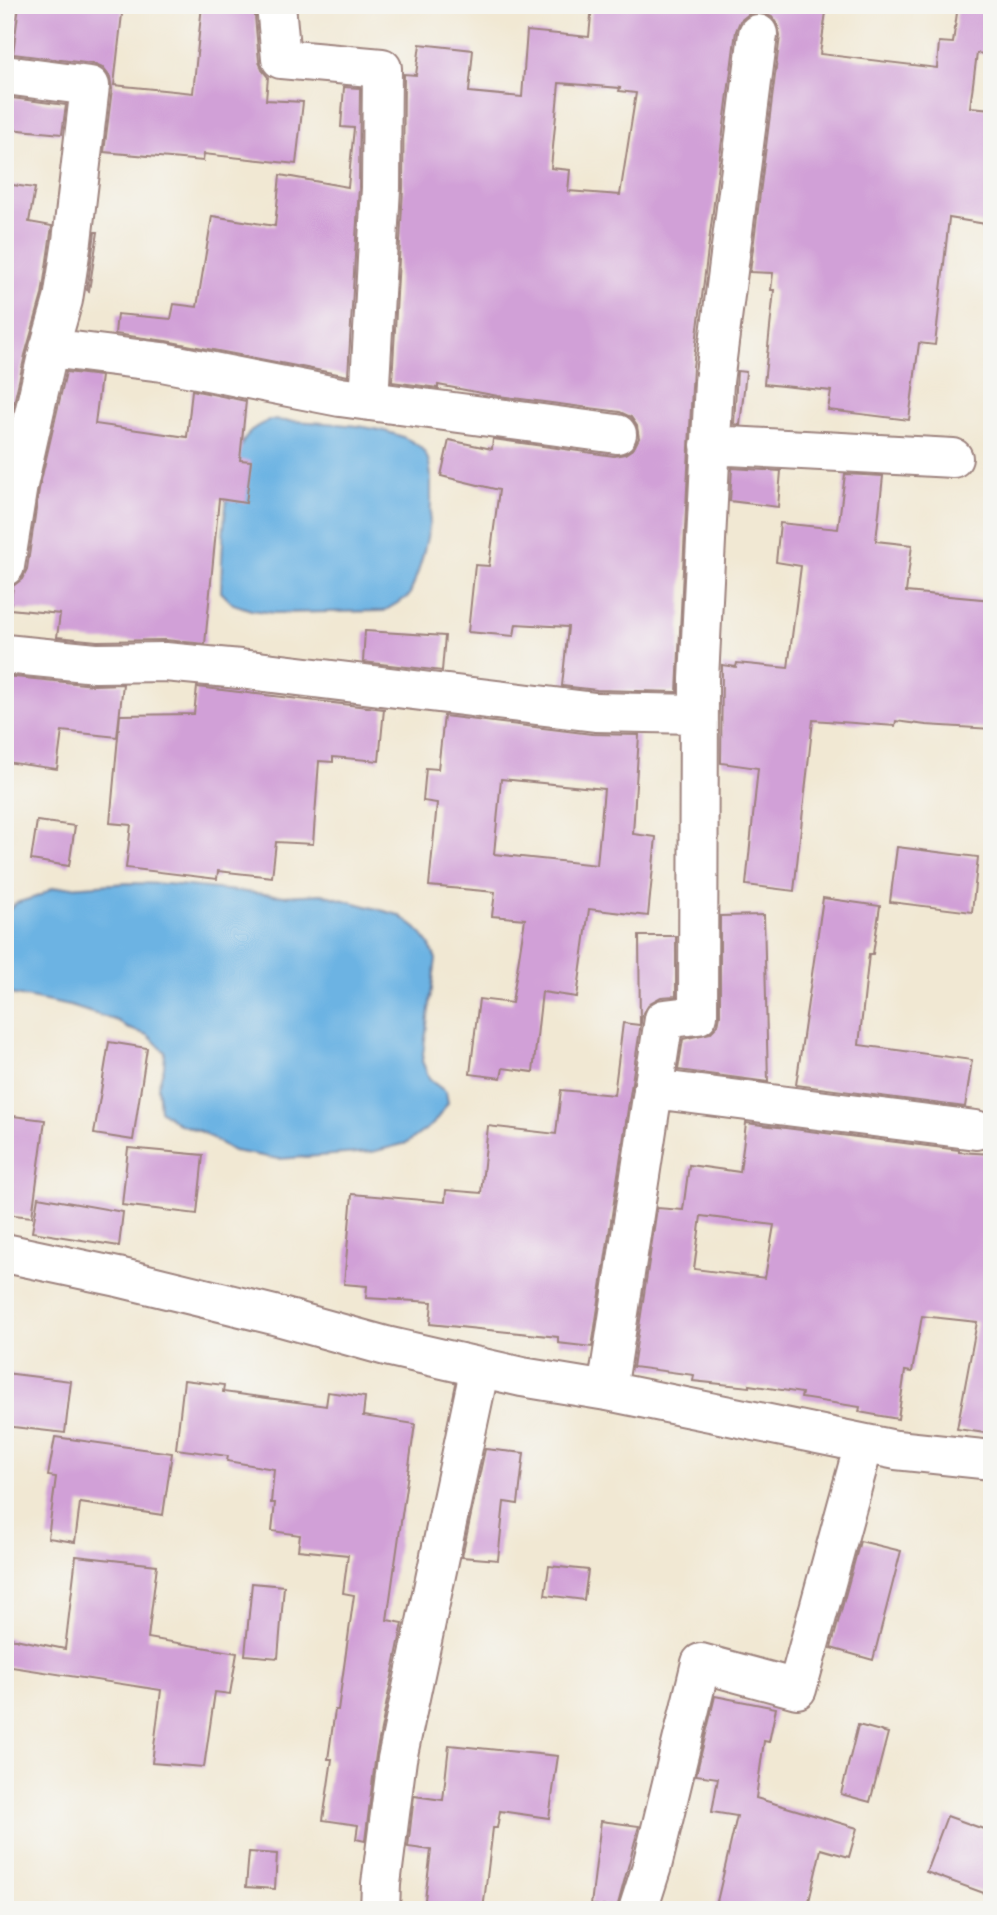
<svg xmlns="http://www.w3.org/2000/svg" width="997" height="1915" viewBox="0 0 997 1915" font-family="'IM FELL French Canon',serif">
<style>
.water{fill:#6cb3e3;stroke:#5b6987;stroke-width:2}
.building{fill:#d1a0d7;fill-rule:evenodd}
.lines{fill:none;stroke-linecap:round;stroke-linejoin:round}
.minor-casing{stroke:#9e847f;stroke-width:42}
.minor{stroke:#fff;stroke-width:38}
</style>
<rect width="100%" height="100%" fill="#f6f6f2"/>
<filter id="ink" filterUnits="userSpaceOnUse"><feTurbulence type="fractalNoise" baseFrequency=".0143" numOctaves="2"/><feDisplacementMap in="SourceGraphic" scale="14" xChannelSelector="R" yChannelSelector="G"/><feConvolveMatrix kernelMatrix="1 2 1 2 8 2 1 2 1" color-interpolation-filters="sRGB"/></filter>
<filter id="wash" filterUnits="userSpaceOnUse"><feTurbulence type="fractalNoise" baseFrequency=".00686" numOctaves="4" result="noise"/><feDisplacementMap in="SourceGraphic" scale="28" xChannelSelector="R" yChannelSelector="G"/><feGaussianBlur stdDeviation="1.57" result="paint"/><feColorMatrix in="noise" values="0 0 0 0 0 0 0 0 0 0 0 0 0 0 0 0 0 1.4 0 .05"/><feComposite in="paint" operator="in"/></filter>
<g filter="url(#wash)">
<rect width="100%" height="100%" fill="#f1e8d3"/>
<path class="water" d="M270,420C307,423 404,421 425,453C432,464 431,484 431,496C432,528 421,567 409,596L384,611L274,613L251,610L233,604L221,592C222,552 223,460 251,431C256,426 264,423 270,420Z
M128,883L168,884L284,896L322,894L399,915L417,929L429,944L436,959L422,1061L430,1080L446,1092L448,1103L433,1124L407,1143L372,1152L279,1159L233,1151L202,1132L177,1123L160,1110L158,1086L164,1067L165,1052L148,1035L127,1028L118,1021L70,1006L5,993V914L16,903L39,896L53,888Z"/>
<g id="blocks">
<path class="building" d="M19,5H123L114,85L193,93L202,5H254L259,61L262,70L268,77L266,100L303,102L296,164L204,154L203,161L104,152L112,89L110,77L103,68L93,64L13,54Z
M592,5H827L820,54L937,68L939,42L953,43L958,5H992V55L977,53L970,107L992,109V225L949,218L935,345L919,343L909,420L828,410L831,391L764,384L774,290H771L773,273L750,272L780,36L778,26L772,17L761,12L749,14L740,21L736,31L693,367L677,692L597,690L562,686L568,627L516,624L514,636L468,632L475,565L489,566L499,490L441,476L449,440L492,449L493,439L614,456L625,454L634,448L639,438L637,426L631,417L620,412L498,396L438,385V388L392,382L403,189L404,74L416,75L420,44L473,50L469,92L522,97L527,31L589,37ZM559,83L620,88L619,91L636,93L620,195L568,191L570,170L551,168Z
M344,87L360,88L359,187L348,376L166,341L115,334L117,314L171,319L174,304L197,307L212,216L275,226L280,175L348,187L354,128L341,127Z
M12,98L66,105L62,134L9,129Z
M5,184L35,188L29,222L52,226L42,295L25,355L5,442Z
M95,232H98L89,291L87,290Z
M737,371L746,372L740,425L734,424Z
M66,372L101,376L95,424L187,437L192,390L246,401L240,460L251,461L246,503L219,499L205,644L165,640L97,641L57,637L60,614L10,609L13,586L22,579L27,569L39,489Z
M732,468L781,471L778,507L730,501Z
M845,474L883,476L876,541L912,545L906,592L992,600V729L926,725L896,721L895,726L813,720L794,891L746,885L758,768L721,763L722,665L736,667L737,663L788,668L801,566L776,562L780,523L838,529Z
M365,631L445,636L442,671L363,662Z
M5,676L94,685L123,684L117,737L62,731L57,769L5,762Z
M197,687L384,709L379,761L333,757V762L319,761L313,844L276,842L272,877L218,871L217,879L126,868L131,825L110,823L120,715L194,714Z
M444,716L592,734L639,735L633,834L656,837L648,916L589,909L577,997L542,992L533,1072L503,1068L501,1078L470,1074L479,999L512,1003L525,919L492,916L495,892L429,886L437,803L423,801L426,768L438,769ZM501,779L604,789L597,865L494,854Z
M37,821L75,826L69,866L31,860Z
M897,847L978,857L972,912L890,902Z
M823,898L880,906L873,954H869L859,1045L972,1060L965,1107L796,1085Z
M764,915L768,1082L678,1070L683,1039L710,1033L718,1025L720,1015V916Z
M639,936H676V996L661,997L650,1003L642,1016L592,1347L558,1343V1337L430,1324L432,1302L366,1298L367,1286L344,1284L352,1194L445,1202L446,1190L481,1193L488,1126L556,1134L561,1090L614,1095L623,1023L640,1025Z
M109,1042L147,1048L133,1140L94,1134Z
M5,1115L45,1120L32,1217L5,1214Z
M746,1123L959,1150V1152L992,1154V1434L957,1429L977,1322L922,1316L912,1372L905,1371L898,1419L859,1412L860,1407L801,1398L802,1393L749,1385V1387L693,1381L694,1375L633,1367L657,1208L683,1210L689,1165L740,1172ZM701,1216L774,1225L765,1278L694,1269Z
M128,1148L203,1155L197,1214L122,1205Z
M38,1197L123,1212L119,1246L32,1232Z
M5,1373L71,1381L65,1433L5,1426Z
M184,1380L224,1385L223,1392L326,1406L328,1392L365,1397L363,1416L415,1424L387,1620L403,1623L376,1754L365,1841L356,1839L358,1825L323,1820L332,1759H328L335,1710H338L354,1595L343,1593L348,1555L298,1550L300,1535L272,1531L275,1503H271L274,1469L227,1461L228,1456L176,1449Z
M55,1437L172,1453L163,1515L80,1503L75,1542L48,1538L56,1477L48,1476Z
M485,1449L524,1453L518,1504L504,1502L498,1560L462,1557Z
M860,1541L901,1551L873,1660L831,1648Z
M76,1556L157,1565L148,1638L237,1653L230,1694L215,1692L204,1767L152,1763L161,1690L5,1666V1637L65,1649Z
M549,1566L588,1570L584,1600L545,1595Z
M252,1583L284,1586L278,1658L245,1655Z
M715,1696L776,1708L769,1742L764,1741L756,1798L857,1828L849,1857L821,1849L807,1910H715L737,1816L712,1812L718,1778L696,1775Z
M858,1725L888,1733L870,1802L841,1794Z
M449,1745L558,1756L549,1818L500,1811L497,1828H493L483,1910L424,1908L431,1850L408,1847L414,1796L443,1800Z
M947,1816L992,1832V1896L926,1872Z
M601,1821L639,1826L617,1908L591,1905Z
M249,1852L277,1854L275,1889L246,1887Z"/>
</g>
</g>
<g filter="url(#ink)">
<use href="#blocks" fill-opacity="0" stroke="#9e847f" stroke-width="2"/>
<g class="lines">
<g class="minor-casing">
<path id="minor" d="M276,5L281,59L382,68L381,188L369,401
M5,75L90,86L72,241L63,300L46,360L18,485
M49,348L162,362L340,397L617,434
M710,445L953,458
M5,484L18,485L5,566
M5,654L96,663L165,662L240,669L595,712L698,714
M653,1089L976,1130
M5,1253L118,1277L274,1315L386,1346L522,1377L607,1391L896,1450L992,1460
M607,1391L664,1019L698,1015L699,679L714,382L758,34
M380,1910L381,1884L397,1759L480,1367
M638,1910L652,1866L701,1663L797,1689L864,1444"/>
</g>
<use href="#minor" class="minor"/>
</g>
</g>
<rect width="997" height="1915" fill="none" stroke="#f6f6f2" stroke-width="28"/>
</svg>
